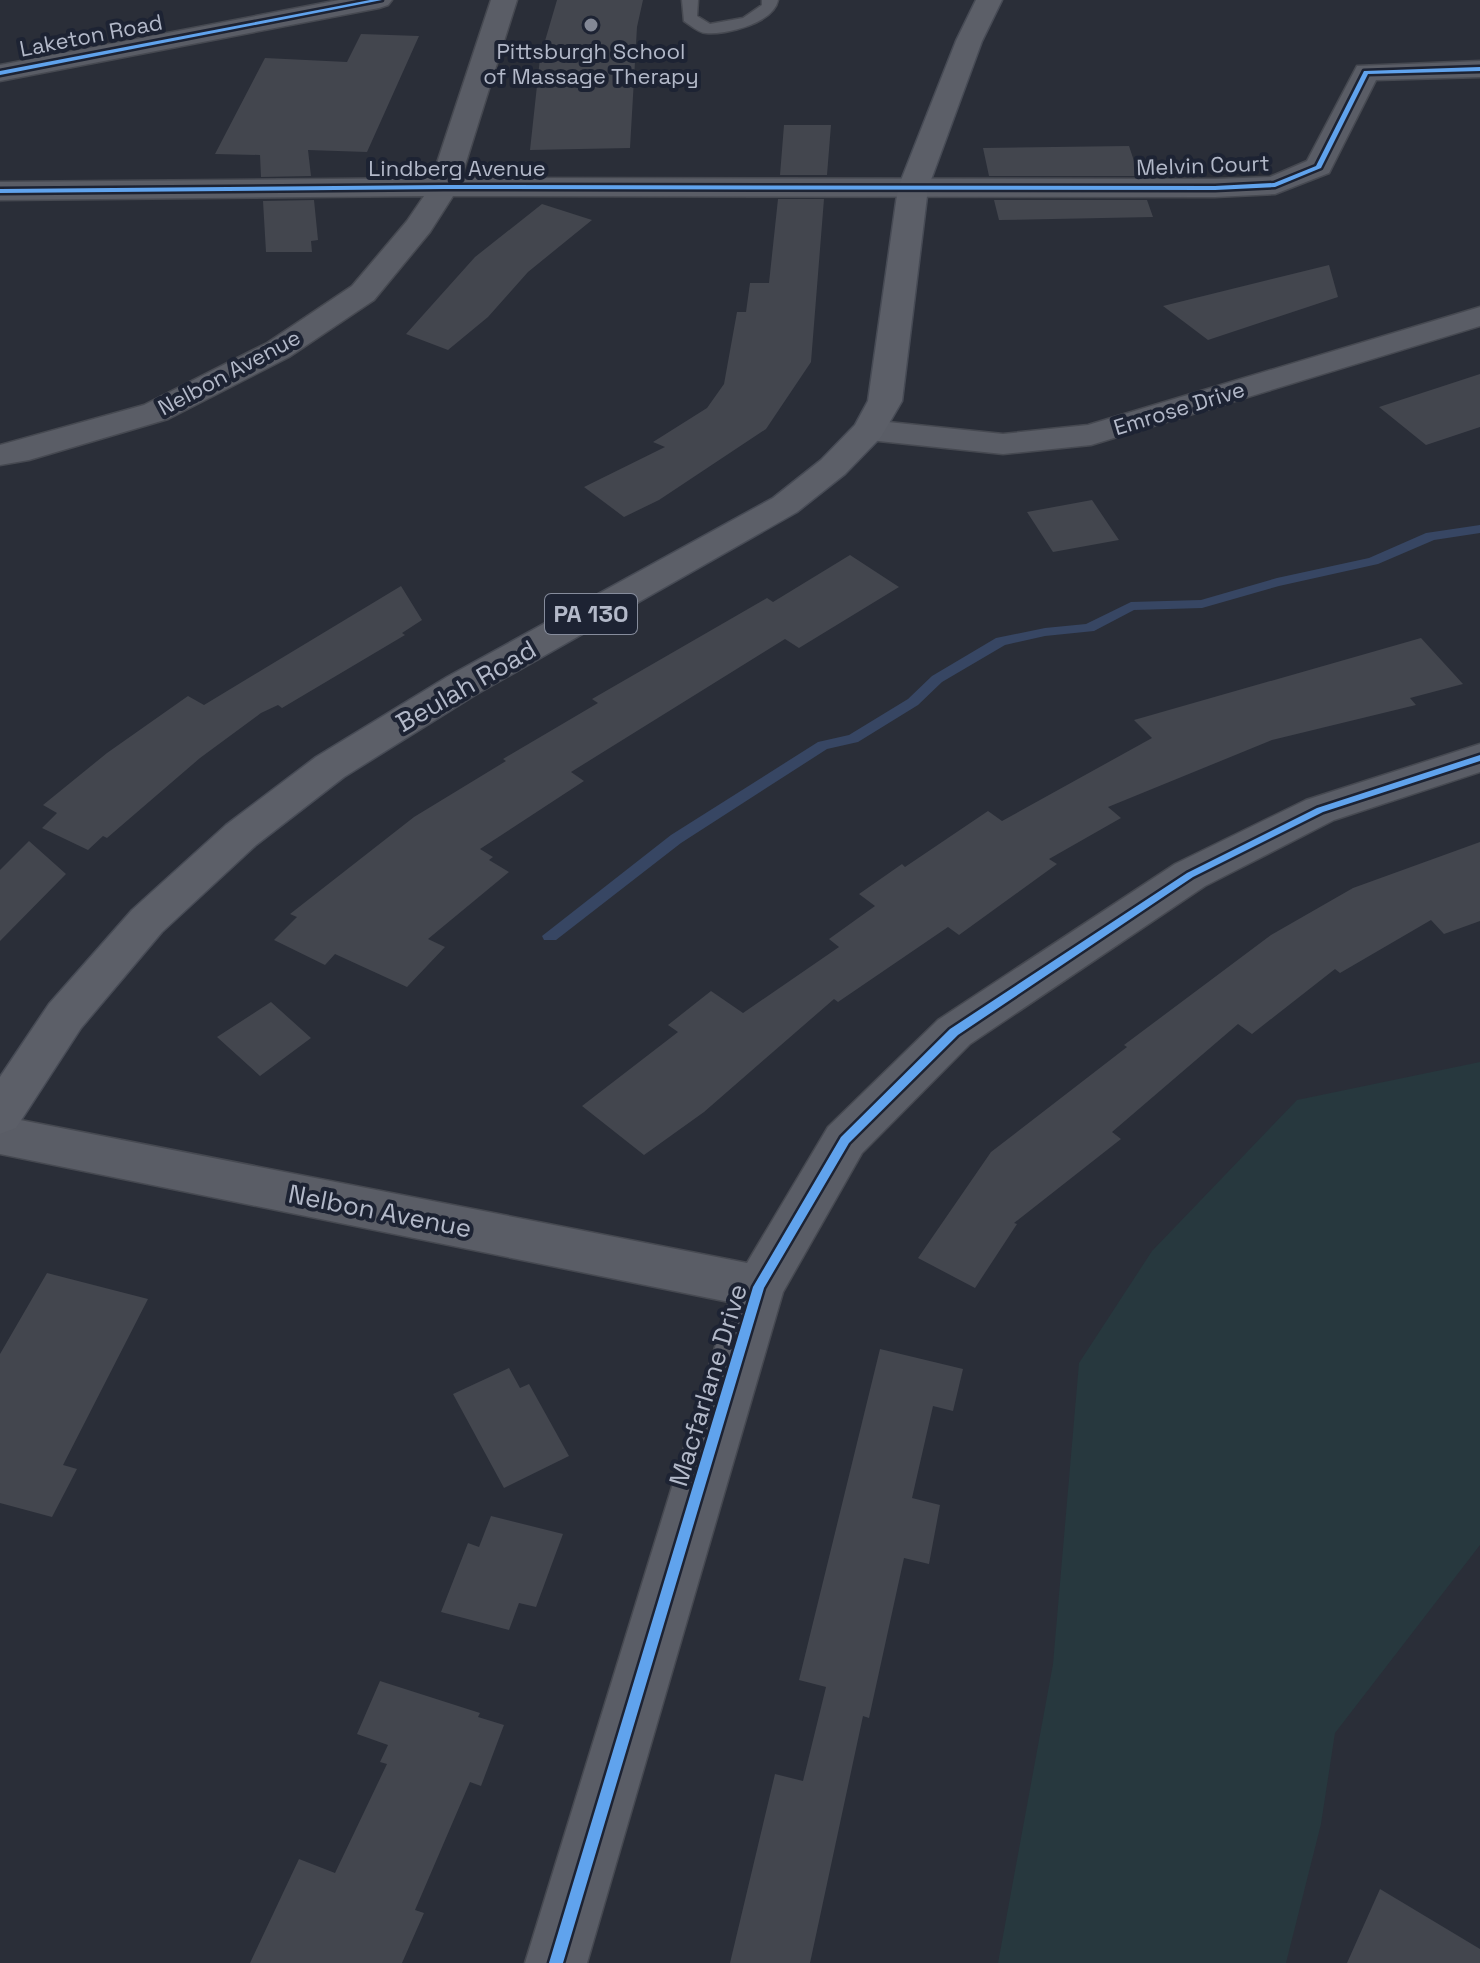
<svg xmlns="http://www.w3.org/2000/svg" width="1480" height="1963" viewBox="0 0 1480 1963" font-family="'Space Grotesk',sans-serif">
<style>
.green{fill:#27383e}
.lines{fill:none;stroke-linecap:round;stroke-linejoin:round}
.stream{fill:#374663;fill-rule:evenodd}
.building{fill:#43464e}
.service-casing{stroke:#464951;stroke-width:3}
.minor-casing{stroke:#464951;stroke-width:3}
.tertiary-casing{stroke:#464951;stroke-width:3}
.primary-casing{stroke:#474b55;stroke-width:3}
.service{fill:#5a5d66;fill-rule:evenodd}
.minor{fill:#5a5d66;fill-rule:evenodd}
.tertiary{fill:#5a5d66;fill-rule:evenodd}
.primary{fill:#5c5f68;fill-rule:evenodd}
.cycleway-casing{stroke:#1d2333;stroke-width:5}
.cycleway{fill:#60a3ed;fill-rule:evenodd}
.poi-dot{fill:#838896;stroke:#1d2333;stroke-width:3}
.labels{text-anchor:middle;stroke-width:8;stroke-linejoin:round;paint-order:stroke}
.far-street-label{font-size:22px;fill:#b3b9c9;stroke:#1d2333}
.far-poi-label{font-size:22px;fill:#b3b9c9;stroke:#1d2333}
.shield{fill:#1d2333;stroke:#868c9c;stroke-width:2}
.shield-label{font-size:24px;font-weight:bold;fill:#b3b9c9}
.street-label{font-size:26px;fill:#b3b9c9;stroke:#1d2333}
</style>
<rect width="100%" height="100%" fill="#2a2e38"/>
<path class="green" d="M1480,1062V1545L1335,1733L1321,1824L1286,1963H998L1053,1664L1079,1363L1152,1251L1297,1100Z"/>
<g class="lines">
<path class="stream" d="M1480,525V533L1434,540L1378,564L1279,586L1202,608L1134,610L1094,631L1045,636L1005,645L942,682L918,705L858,742L827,749L681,843L556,940H544L542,936L671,835L818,742L849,735L908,699L932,676L996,638L1045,628L1086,624L1131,602L1201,600L1277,578L1369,558L1426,533Z"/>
</g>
<path class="building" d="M557,0H643L637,27L630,148L530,150L540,58Z
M361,34L419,36L367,152L308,150L311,176L261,177L260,155L215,154L265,58L347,62Z
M784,125H831L827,175H780Z
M1129,146L1139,176H989L983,148Z
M778,199H824L811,362L766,429L659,500L624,517L584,487L665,447L653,442L707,408L724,384L737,312H746L750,283H769Z
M314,200L318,240L311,241L312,252H266L263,201Z
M994,200H1147L1153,217L999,220Z
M542,204L592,220L528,272L488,317L448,350L406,334L475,257Z
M1329,265L1338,297L1208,340L1163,306Z
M1480,374V427L1426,445L1379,407Z
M1092,500L1119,540L1053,552L1027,512Z
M850,555L899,587L799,648L785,639L571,772L584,781L480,849L493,857L489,860L509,872L428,939L445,947L407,987L335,954L325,965L274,940L297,917L290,914L414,817L506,761L503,759L598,703L592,699L767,598L773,602Z
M401,586L422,620L402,633L405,635L282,708L278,705L261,713L200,758L107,838L103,836L88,850L42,828L57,813L43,805L107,753L188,696L204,705Z
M1421,638L1463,684L1410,698L1416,705L1272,740L1108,807L1121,818L1049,859L1057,864L959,935L948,927L838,1002L834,999L704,1112L644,1155L582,1106L678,1032L668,1025L711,991L743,1013L839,947L829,939L875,906L859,894L902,864L905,867L988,811L1002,821L1152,738L1134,720Z
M29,841L66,874L0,941V870Z
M1480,842V921L1444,934L1431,920L1340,973L1335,969L1252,1034L1238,1024L1112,1132L1121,1139L1014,1223L1017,1224L975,1288L918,1258L991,1152L1127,1047L1124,1045L1271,935L1353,888Z
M271,1002L311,1038L260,1076L217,1037Z
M47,1273L148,1299L63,1465L77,1469L52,1517L0,1503V1354Z
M880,1349L963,1369L953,1411L933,1406L912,1498L940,1505L929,1564L904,1558L869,1718L863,1716L810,1963H730L775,1774L803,1781L826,1687L799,1680Z
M509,1368L520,1388L529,1384L569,1456L504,1488L453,1394Z
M491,1516L563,1534L536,1607L519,1603L509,1630L441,1612L468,1543L479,1547Z
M380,1681L480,1713L478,1717L504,1725L481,1786L470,1782L415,1910L424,1913L402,1963H250L299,1859L335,1873L387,1764L380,1762L388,1745L357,1734Z
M1380,1889L1480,1949V1963H1347Z"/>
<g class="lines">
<g class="service-casing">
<path id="service" d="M682,0H698L697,16L710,24L743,18L762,5V0H778C774,23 726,35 706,33C699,33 690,25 684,21Z"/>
</g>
<g class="minor-casing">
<path id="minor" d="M491,0H517L461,178L1215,179L1270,177L1307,161L1357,66L1480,61V77L1376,80L1329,173L1275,194L1215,197L453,196L430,232L374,300L289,357L168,419L29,460L0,465V445L144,405L267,343L352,286L407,221L424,196L0,200V182L432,178Z
M1480,307V326L1091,445L1003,454L869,440L857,437L852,430L857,423L869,420L1003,434L1088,425Z
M1480,744V772L1334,820L1205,886L970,1044L862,1153L783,1292L587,1963H525L729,1302L0,1154V1116L747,1263L828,1127L938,1020L1175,864L1306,800Z"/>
</g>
<g class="tertiary-casing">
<path id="tertiary" d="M339,0H392L388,5L379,8L0,81V65Z"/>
</g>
<g class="primary-casing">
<path id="primary" d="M976,0H1002L982,41L928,188L902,401L881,437L845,474L797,512L475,695L344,777L256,845L162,932L81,1028L16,1128L0,1134V1077L49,1004L132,910L226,825L316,757L447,677L773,498L821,460L855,425L868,401L898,188L956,41Z"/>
</g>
<use href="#service" class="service"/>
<use href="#minor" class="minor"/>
<use href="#tertiary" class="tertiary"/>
<use href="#primary" class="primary"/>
<g class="cycleway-casing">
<path id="cycleway" d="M370,0H382L0,75V71Z
M1480,67V71L1368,74L1321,168L1275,187L1215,190L444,189L0,193V189L444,185L1215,186L1274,183L1316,166L1364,71Z
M1480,755V761L1323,812L1193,877L958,1035L849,1143L764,1288L563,1963H549L753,1287L841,1137L950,1029L1187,873L1317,808Z"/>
</g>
<use href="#cycleway" class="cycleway"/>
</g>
<circle class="poi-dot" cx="591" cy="25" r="8"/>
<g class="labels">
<g class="far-street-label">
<text transform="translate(91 35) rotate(-11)" y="8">Laketon Road</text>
<text transform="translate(1203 165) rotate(-2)" y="8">Melvin Court</text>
<text x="457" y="176">Lindberg Avenue</text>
<text transform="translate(229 372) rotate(-28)" y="8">Nelbon Avenue</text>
<text transform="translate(1179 408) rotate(-17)" y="8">Emrose Drive</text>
</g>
<g class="far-poi-label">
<text x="591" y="59">Pittsburgh School<tspan x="591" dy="25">of Massage Therapy</tspan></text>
</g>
<rect class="shield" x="545" y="594" width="92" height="40" rx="6"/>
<g class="shield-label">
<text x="591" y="622">PA 130</text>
</g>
<g class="street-label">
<text transform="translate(466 686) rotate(-30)" y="9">Beulah Road</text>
<text transform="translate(380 1211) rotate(11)" y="9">Nelbon Avenue</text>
<text transform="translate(708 1385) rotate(-73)" y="9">Macfarlane Drive</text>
</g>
</g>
</svg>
